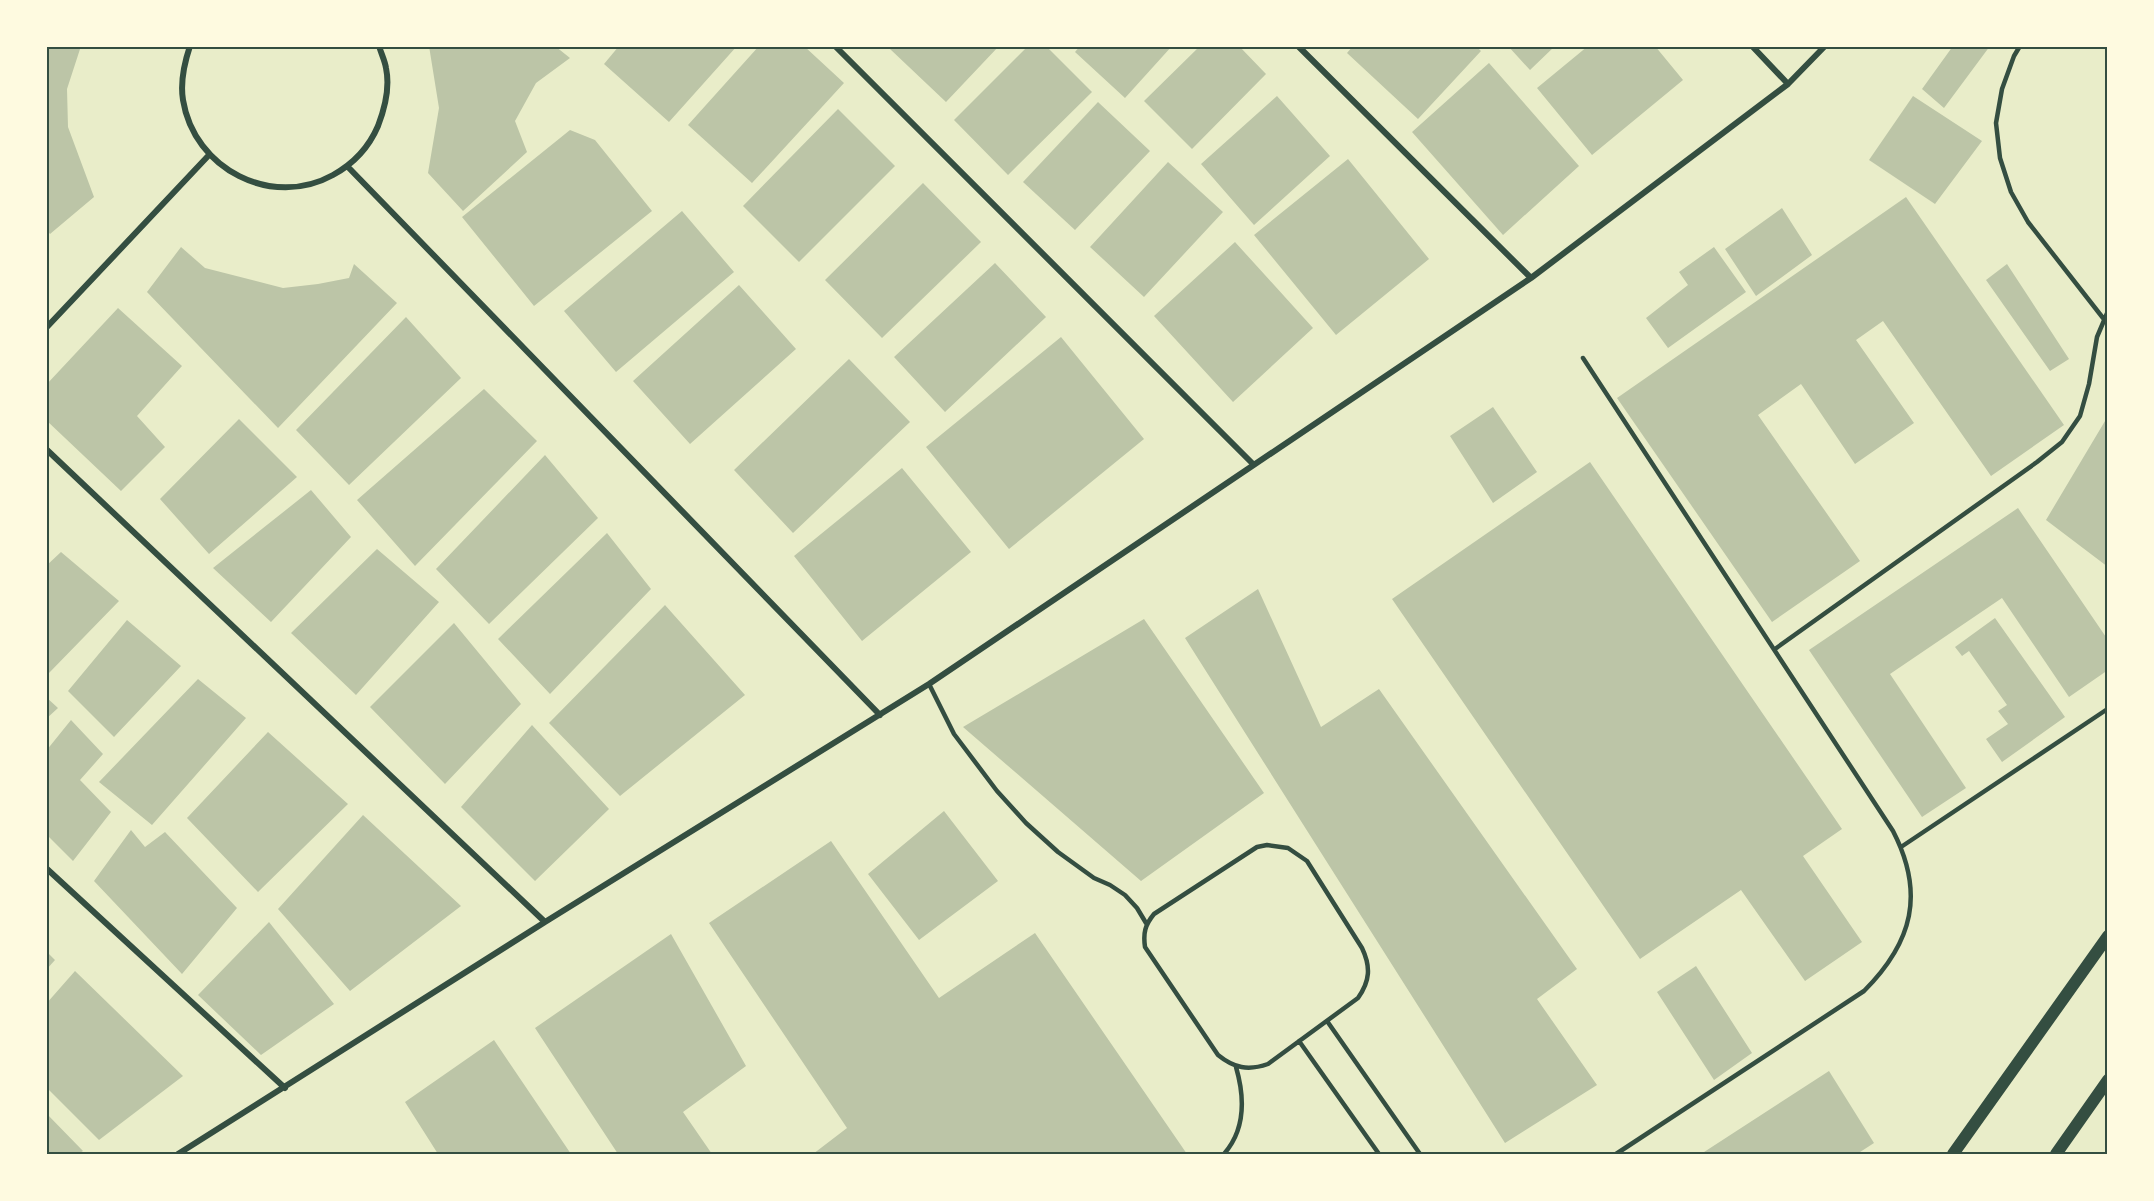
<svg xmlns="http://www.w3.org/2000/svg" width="2154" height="1201" viewBox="0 0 2154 1201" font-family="'DM Sans',sans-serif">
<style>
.building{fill:#bcc5a7}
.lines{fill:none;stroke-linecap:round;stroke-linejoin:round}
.service{stroke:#344e41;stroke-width:4.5}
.minor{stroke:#344e41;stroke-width:6}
.secondary{stroke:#344e41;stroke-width:12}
.neatline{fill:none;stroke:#344e41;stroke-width:2}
</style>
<rect width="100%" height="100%" fill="#e9edc9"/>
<path class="building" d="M46,46H81L67,89L68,127L94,197L50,234L46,229Z
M429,46H555L570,58L536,83L515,121L527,152L463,211L428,173L439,108Z
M619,46H737L669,122L604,64Z
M759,46H804L844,83L752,183L688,125Z
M892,46H999L946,102L890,49Z
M1028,46H1046L1092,92L1008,175L954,120Z
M1080,46H1172L1125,98L1075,52Z
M1200,46H1239L1266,74L1192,149L1144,101Z
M1353,46H1476L1481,51L1418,119L1347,53Z
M1508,46H1555L1530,70Z
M1588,46H1655L1683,80L1592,155L1537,88Z
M1953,46H1990L1944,108L1922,89Z
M1489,63L1579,166L1503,235L1412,132Z
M1277,96L1330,156L1254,225L1201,164Z
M1913,96L1982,141L1935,204L1869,160Z
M1098,102L1150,151L1075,230L1023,182Z
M838,109L895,166L799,262L743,206Z
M570,130L595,140L652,211L534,306L462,217Z
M1348,159L1429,259L1336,335L1254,235Z
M1168,162L1223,212L1144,297L1090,247Z
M923,183L981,242L882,338L825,280Z
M1906,197L2064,425L1991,476L1883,321L1856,340L1914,423L1855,464L1801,384L1758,415L1860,561L1772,622L1617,398Z
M1782,208L1812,255L1756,296L1725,249Z
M682,211L734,272L616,372L564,311Z
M1235,242L1313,328L1233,402L1154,316Z
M181,247L205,268L283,288L318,284L349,278L354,264L397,303L278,428L147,292Z
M1714,247L1746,292L1668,348L1646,318L1688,285L1679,272Z
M995,263L1046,317L945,412L894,357Z
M2007,264L2069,359L2050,371L1986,280Z
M739,285L796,349L690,444L633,381Z
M118,308L182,366L137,416L165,447L121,491L46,420V385Z
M406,317L461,378L349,485L296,430Z
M1061,337L1144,439L1009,549L926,447Z
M849,359L910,422L793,533L734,470Z
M484,389L537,441L415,566L357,500Z
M1493,407L1537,472L1493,503L1450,436Z
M2108,416V567L2046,520Z
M239,419L297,477L209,554L160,499Z
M545,455L598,518L489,624L436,569Z
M1590,462L1842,829L1803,856L1862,942L1805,981L1741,890L1640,959L1392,599Z
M902,468L971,552L862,641L794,556Z
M311,490L351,537L271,622L213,568Z
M2018,508L2108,640V670L2069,697L2002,598L1890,674L1966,788L1922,817L1809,650Z
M607,533L651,589L550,694L498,639Z
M377,549L439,602L356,695L291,633Z
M61,552L119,601L49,673L46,671V566Z
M1258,589L1321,727L1379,689L1577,969L1537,999L1597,1085L1505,1143L1185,638Z
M665,605L745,695L620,796L549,723Z
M1995,618L2065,717L2002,762L1986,739L2008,724L1998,711L2007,705L1969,651L1962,656L1955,647Z
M1144,619L1264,793L1141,881L963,727Z
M127,620L181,666L114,737L68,691Z
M454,623L521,704L445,784L370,707Z
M198,679L246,718L152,825L99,782Z
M46,697L58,708L46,719Z
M71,720L103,754L80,780L111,812L73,861L46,834V751Z
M532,725L609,809L535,881L461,807Z
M268,732L348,804L258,892L187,818Z
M944,811L998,881L919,940L868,874Z
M363,815L461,906L350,991L278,909Z
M131,830L145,847L165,832L237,908L182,974L94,881Z
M831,841L939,998L1035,933L1187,1154H813L847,1128L709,923Z
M269,922L334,1004L261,1055L198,995Z
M671,934L746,1066L683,1112L712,1154H618L535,1028Z
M46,951L55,960L46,970Z
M1696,966L1752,1053L1714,1080L1657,992Z
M75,971L183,1076L99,1140L46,1087V1004Z
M494,1040L571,1154H438L405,1102Z
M1829,1071L1874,1143L1857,1154H1701Z
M46,1113L83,1151L78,1154H46Z"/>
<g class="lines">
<path class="service" d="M2020,46L2014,56L2002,89L1996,123L2000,158L2011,192L2028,222L2103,318
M1583,358L1893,831C1925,893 1913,942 1864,991L1616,1154
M1775,649L2037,462L2062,442L2080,416L2089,384L2097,337L2108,311
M929,684L954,734L997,791L1026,823L1058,852L1094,878L1110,885L1125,895L1137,908L1146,923
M1267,845L1288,848L1307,861L1362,948C1371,967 1370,981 1358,998L1268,1064C1248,1071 1234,1068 1218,1055L1145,947C1143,933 1145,925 1154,914L1257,847Z
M1901,847L2106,710
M1327,1021L1420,1154
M1299,1041L1379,1154
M1224,1154C1246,1129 1245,1098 1236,1067"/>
<path class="minor" d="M190,46C184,64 180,82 183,100C194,169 272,209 333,175C353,164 369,147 378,126C385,108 390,87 386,68C385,61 381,53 379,46
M835,46L1253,464
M1298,46L1531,278
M1752,46L1788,84
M348,167L880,715
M46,328L209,155
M46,449L545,922
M46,868L285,1088
M178,1154L545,922L929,684L1531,278L1788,84L1825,46"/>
<path class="secondary" d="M1953,1154L2108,936
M2056,1154L2108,1080"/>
</g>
<rect width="2154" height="1201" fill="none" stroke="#fefae0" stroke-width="96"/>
<rect x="48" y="48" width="2058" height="1105" class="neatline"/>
</svg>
